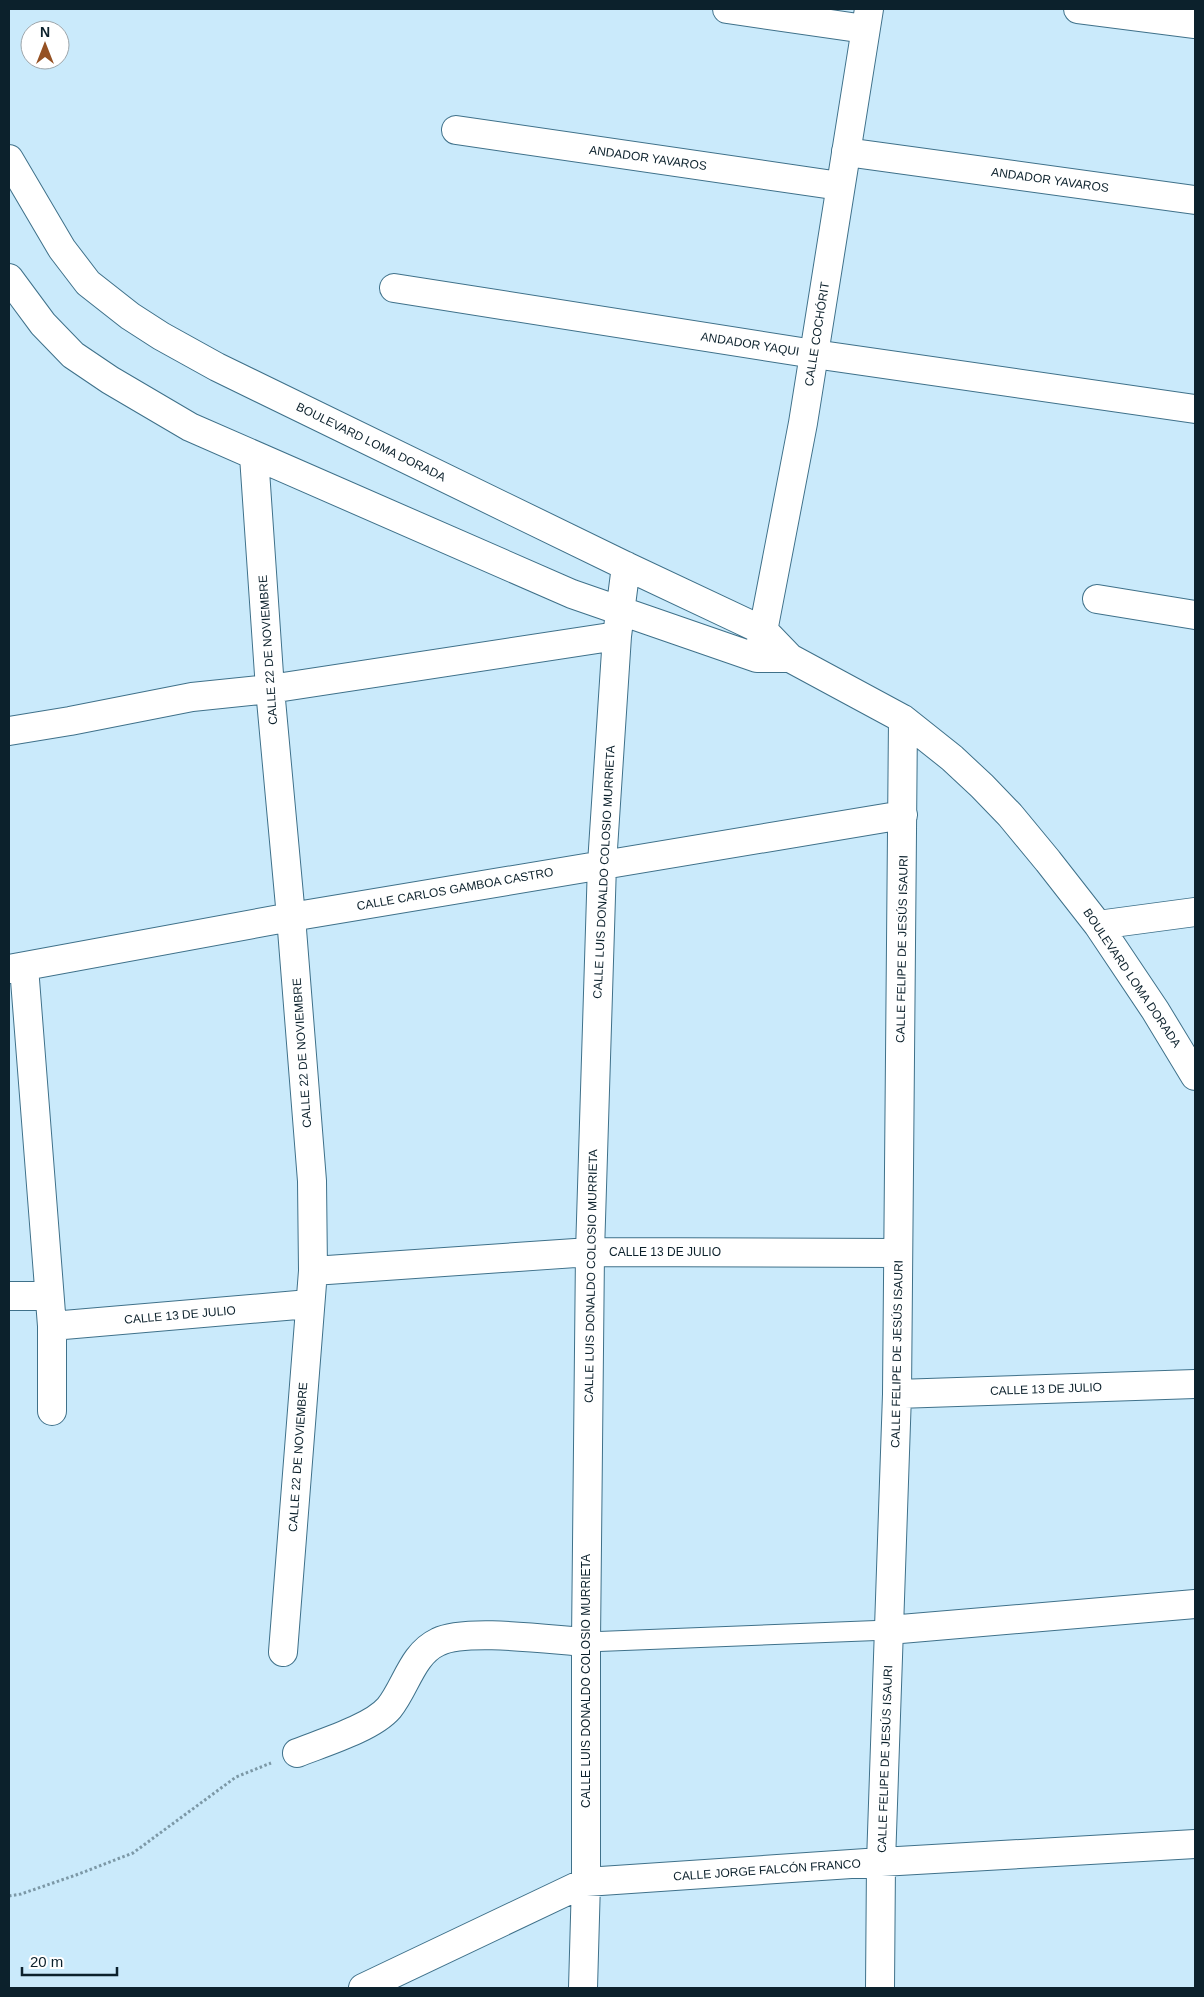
<svg xmlns="http://www.w3.org/2000/svg" width="1204" height="1997" viewBox="0 0 1204 1997" font-family="Helvetica,sans-serif">
<style>
.lines{fill:none;stroke-linecap:round;stroke-linejoin:round}
.service-casing{stroke:#3f718a;stroke-width:21}
.pedestrian-casing{stroke:#3f718a;stroke-width:30}
.minor-casing{stroke:#3f718a;stroke-width:30}
.path{stroke:#7c98a6;stroke-width:3;stroke-dasharray:2.5 2.5;stroke-linecap:butt}
.service{stroke:#fff;stroke-width:19}
.pedestrian{stroke:#fff;stroke-width:28}
.minor{stroke:#fff;stroke-width:28}
.labels{text-anchor:middle;stroke-width:5;stroke-linejoin:round;paint-order:stroke}
.street-label{font-size:12px;fill:#0c212c;stroke:#fff}
</style>
<rect width="100%" height="100%" fill="#caeafb"/>
<g class="lines">
<g class="service-casing">
<path id="service" d="M586,1642L889,1630"/>
</g>
<g class="pedestrian-casing">
<path id="pedestrian" d="M727,9L865,29
M1078,9L1195,24
M456,130L840,186
M846,152L1195,200
M394,288L814,354L1195,409"/>
</g>
<g class="minor-casing">
<path id="minor" d="M9,159L62,249L88,283L130,316L161,336L217,367L626,566L764,631L790,658L903,719L952,758L982,786L1010,815L1048,861L1098,925L1155,1010L1195,1076
M9,278L43,324L73,355L110,380L190,427L572,594L757,658H790
M254,456L270,689L291,917L312,1181L313,1271L283,1652
M1097,599L1195,615
M760,647L803,423L869,9
M9,731L70,721L192,697L270,689L617,636
M1098,925L1195,912
M24,967L52,1326V1411
M9,969L291,917L903,815
M313,1271L590,1252L898,1253
M9,1296H49
M52,1326L309,1304
M897,1394L1195,1384
M889,1630L1195,1604
M297,1753C322,1743 372,1728 389,1708C406,1687 412,1654 438,1642C466,1628 552,1640 586,1642
M363,1988L586,1882L881,1862L1195,1844
M583,1988L586,1882V1642L590,1252L602,864L617,636L626,566
M880,1988L881,1862L897,1394L903,719"/>
</g>
<path class="path" d="M9,1896L21,1894L76,1875L133,1853L236,1777L271,1763"/>
<use href="#service" class="service"/>
<use href="#pedestrian" class="pedestrian"/>
<use href="#minor" class="minor"/>
</g>
<g class="labels">
<g class="street-label">
<text transform="translate(648 158) rotate(8)" y="4">ANDADOR YAVAROS</text>
<text transform="translate(1050 180) rotate(8)" y="4">ANDADOR YAVAROS</text>
<text transform="translate(817 334) rotate(-81)" y="4">CALLE COCHÓRIT</text>
<text transform="translate(750 344) rotate(9)" y="4">ANDADOR YAQUI</text>
<text transform="translate(371 442) rotate(26)" y="4">BOULEVARD LOMA DORADA</text>
<text transform="translate(268 650) rotate(-94)" y="4">CALLE 22 DE NOVIEMBRE</text>
<text transform="translate(604 872) rotate(-87)" y="4">CALLE LUIS DONALDO COLOSIO MURRIETA</text>
<text transform="translate(455 889) rotate(-10)" y="4">CALLE CARLOS GAMBOA CASTRO</text>
<text transform="translate(902 949) rotate(-89)" y="4">CALLE FELIPE DE JESÚS ISAURI</text>
<text transform="translate(1132 978) rotate(56)" y="4">BOULEVARD LOMA DORADA</text>
<text transform="translate(302 1053) rotate(-94)" y="4">CALLE 22 DE NOVIEMBRE</text>
<text x="665" y="1256">CALLE 13 DE JULIO</text>
<text transform="translate(591 1276) rotate(-89)" y="4">CALLE LUIS DONALDO COLOSIO MURRIETA</text>
<text transform="translate(180 1315) rotate(-5)" y="4">CALLE 13 DE JULIO</text>
<text transform="translate(897 1354) rotate(-89)" y="4">CALLE FELIPE DE JESÚS ISAURI</text>
<text transform="translate(1046 1389) rotate(-2)" y="4">CALLE 13 DE JULIO</text>
<text transform="translate(298 1457) rotate(-86)" y="4">CALLE 22 DE NOVIEMBRE</text>
<text transform="translate(586 1681) rotate(-90)" y="4">CALLE LUIS DONALDO COLOSIO MURRIETA</text>
<text transform="translate(885 1759) rotate(-88)" y="4">CALLE FELIPE DE JESÚS ISAURI</text>
<text transform="translate(767 1870) rotate(-4)" y="4">CALLE JORGE FALCÓN FRANCO</text>
</g>
</g>
<rect width="1204" height="1997" fill="none" stroke="#0c212c" stroke-width="20"/>
<g transform="translate(45 45)"><circle r="24" fill="#ffffff" stroke="#9ea6ab"/>
<path d="M0-4L9 19L0 12L-9 19Z" fill="#955123"/>
<text y="-8" font-size="14" font-weight="bold" text-anchor="middle" fill="#0c212c">N</text>
</g>
<path d="M22 1967v8h95v-8" fill="none" stroke="#0c212c" stroke-width="2.5"/>
<text x="30" y="1967" font-size="15" fill="#0c212c" stroke="#ffffff" stroke-width="4" paint-order="stroke">20 m</text>
</svg>
